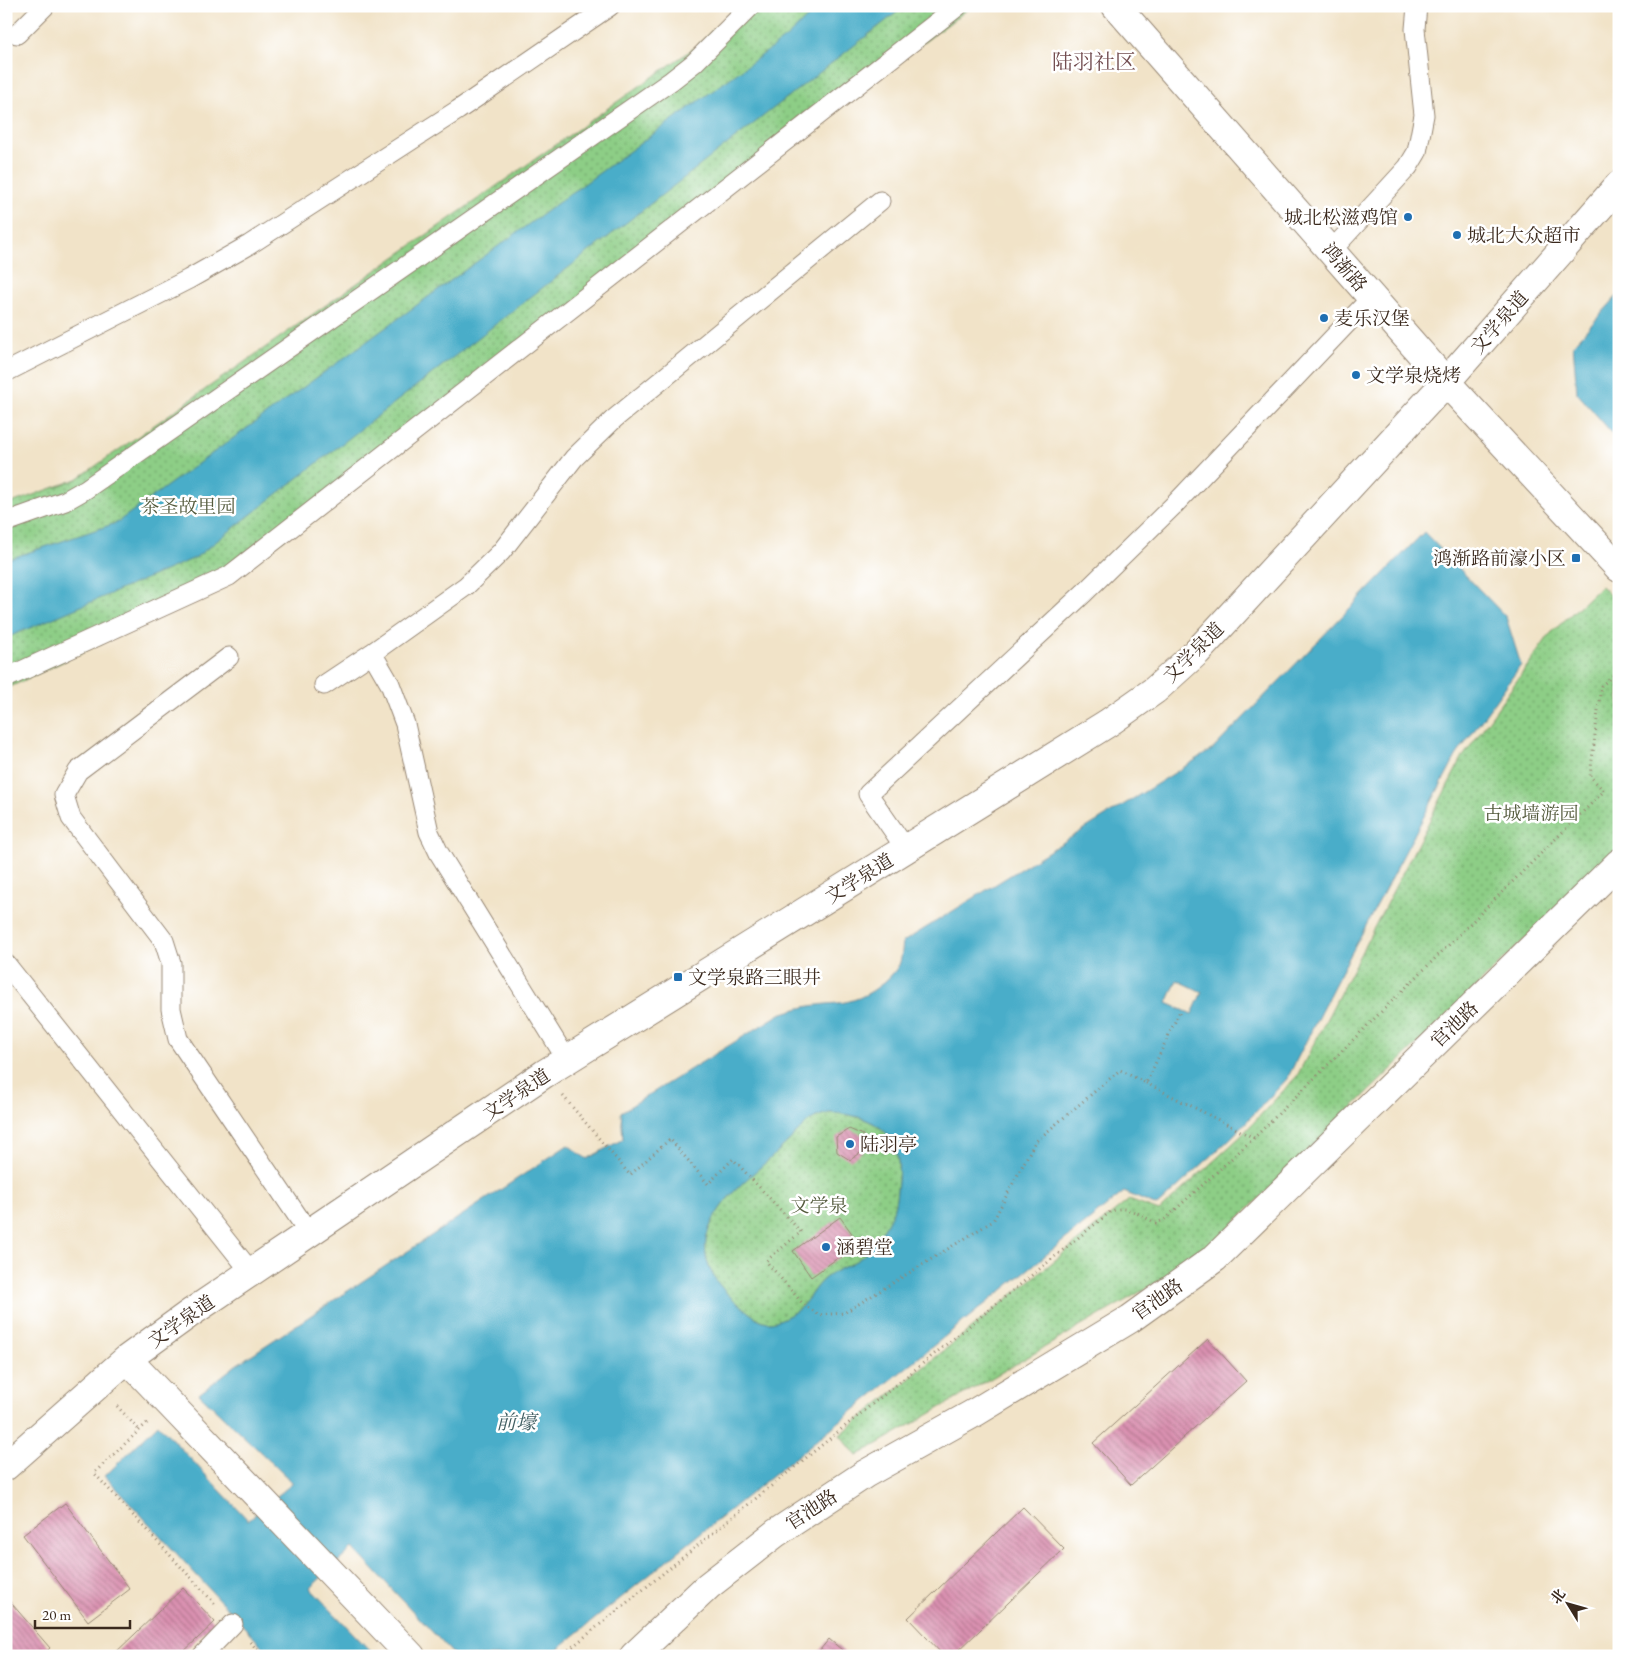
<svg xmlns="http://www.w3.org/2000/svg" width="1625" height="1662" viewBox="0 0 1625 1662" font-family="'EB Garamond','Noto Serif SC',serif">
<style>
.park{fill:url(#park-dots);stroke:#647c52}
.water{fill:#49adc9;stroke:#426c74;fill-rule:evenodd}
.building{fill:url(#building-back-hatch)}
.lines{fill:none;stroke-linecap:round;stroke-linejoin:round}
.lane-casing{stroke:#968673;stroke-width:21}
.street-casing{stroke:#968673;stroke-width:30}
.secondary-casing{stroke:#968673;stroke-width:30}
.path{stroke:#968673;stroke-width:3;stroke-dasharray:1 4;stroke-linecap:butt}
.lane{stroke:#fff;stroke-width:19}
.street{stroke:#fff;stroke-width:28}
.secondary{stroke:#fff;stroke-width:28}
.poi-dot{fill:#1f6fb2;stroke:#fff;stroke-width:2}
.labels{text-anchor:middle;stroke-width:5;stroke-linejoin:round;paint-order:stroke}
.poi-label{font-size:19px;fill:#3b2a1e;stroke:#fff;text-anchor:start}
.street-label{font-size:19px;fill:#3b2a1e;stroke:#fff}
.park-label{font-size:19px;fill:#545b3d;stroke:#fff}
.water-label{font-size:20px;font-style:italic;fill:#415e62;stroke:#fff}
.quarter-label{font-size:21px;fill:#734e51;stroke:#fff}
</style>
<defs>
<pattern id="park-dots" width="8" height="8" patternUnits="userSpaceOnUse" patternTransform="scale(1.25)"><rect width="8" height="8" fill="#8dce86"/><path d="M2 2h.1M6 6h.1" fill="none" stroke="#74a76d" stroke-width="1.8" stroke-linecap="round"/></pattern>
<pattern id="building-back-hatch" width="6" height="6" patternUnits="userSpaceOnUse" patternTransform="scale(1.25)"><rect width="6" height="6" fill="#da91b1"/><path d="M-1 5l2 2M0 0l6 6M5-1l2 2" fill="none" stroke="#b2778f"/></pattern>
</defs>
<rect width="100%" height="100%" fill="#fff"/>
<filter id="ink" filterUnits="userSpaceOnUse"><feTurbulence type="fractalNoise" baseFrequency=".02" numOctaves="2"/><feDisplacementMap in="SourceGraphic" scale="10" xChannelSelector="R" yChannelSelector="G"/><feConvolveMatrix kernelMatrix="1 2 1 2 8 2 1 2 1" color-interpolation-filters="sRGB"/></filter>
<filter id="wash" filterUnits="userSpaceOnUse"><feTurbulence type="fractalNoise" baseFrequency=".0096" numOctaves="4" result="noise"/><feDisplacementMap in="SourceGraphic" scale="20" xChannelSelector="R" yChannelSelector="G"/><feGaussianBlur stdDeviation="1.12" result="paint"/><feColorMatrix in="noise" values="0 0 0 0 0 0 0 0 0 0 0 0 0 0 0 0 0 1.4 0 .05"/><feComposite in="paint" operator="in"/></filter>
<g filter="url(#wash)">
<rect width="100%" height="100%" fill="#f1e3c8"/>
<path class="park" d="M737,6H972L740,181L230,581L6,689V505L77,479L697,46Z
M1601,586L1619,605V847L1197,1259L857,1456L840,1435L1129,1200L1159,1211L1240,1137L1297,1076L1462,758L1550,634Z
M829,1113C853,1113 887,1122 895,1148C899,1158 899,1170 898,1181C897,1192 896,1202 893,1211C887,1225 879,1238 869,1250C858,1264 839,1267 825,1278C815,1286 810,1298 801,1307C793,1314 778,1323 767,1322C757,1320 748,1312 741,1306C717,1287 697,1261 709,1229C720,1200 748,1178 771,1158C784,1146 796,1133 809,1121L818,1116Z"/>
<path class="water" d="M819,6H905L195,558L6,638V560L116,523L787,37Z
M1619,294V441L1577,393L1573,345Z
M1424,532L1506,617L1521,665L1456,756L1334,986L1287,1079L1231,1138L1157,1206L1124,1192L549,1656H455L353,1548L310,1588L375,1656H271L105,1476L158,1424L248,1520L293,1483L199,1394L236,1365L568,1145L587,1159L623,1139L621,1112L780,1014C793,1010 805,1006 818,1005C830,1003 841,1004 853,1000C870,995 890,980 899,965C902,958 902,949 903,942L1213,749ZM1177,980L1202,992L1192,1014L1167,1003ZM829,1113C854,1113 887,1122 895,1148C899,1158 899,1171 898,1182C897,1192 896,1202 893,1211C887,1225 879,1238 869,1250C858,1264 839,1267 825,1278C815,1286 810,1298 801,1307C793,1314 778,1323 767,1322C757,1320 748,1312 741,1306C717,1287 697,1261 709,1229C720,1200 748,1178 771,1158C784,1146 796,1133 809,1121L818,1116Z"/>
<g id="blocks">
<path class="building" d="M849,1129L863,1135L865,1150L850,1160L837,1152L836,1137Z
M840,1217L859,1243L811,1277L793,1251Z
M1208,1339L1246,1381L1131,1485L1093,1443Z
M65,1503L130,1589L88,1621L23,1535Z
M1023,1507L1064,1549L953,1656H944L908,1618Z
M183,1588L215,1622L179,1656H112Z
M6,1597L50,1648L42,1656H6Z
M829,1639L849,1656H815Z"/>
</g>
</g>
<g filter="url(#ink)">
<use href="#blocks" fill-opacity="0" stroke="#968673" stroke-width="1"/>
<g class="lines">
<g class="lane-casing">
<path id="lane" d="M17,34L45,6
M1331,251L1408,167L1417,152L1424,115L1415,29L1417,6
M6,372L189,279L249,245L458,110L610,6
M6,522L65,501L86,489L671,81L694,63L751,6
M372,653L390,684L405,724L429,832L439,853L567,1060
M229,657L78,771L64,795L71,818L164,941L171,963V1009L178,1039L309,1233
M6,678L229,576L958,6
M324,685L372,653L466,586L501,552L574,458L614,419L880,201
M906,849L868,794L1084,593L1175,504L1372,297
M6,964L251,1272
M202,1656L233,1624"/>
</g>
<g class="street-casing">
<path id="street" d="M127,1359L411,1656
M6,1466L127,1359L189,1314L309,1233L544,1074L1108,723L1155,690L1197,652L1446,382L1619,185
M634,1656L708,1586L776,1533L865,1474L976,1412L1130,1319L1215,1258L1619,863"/>
</g>
<g class="secondary-casing">
<path id="secondary" d="M1116,6L1446,382L1619,568"/>
</g>
<path class="path" d="M1146,1083L1254,1138L1604,791L1590,776L1601,686L1619,670
M563,1096L630,1175L670,1139L708,1184L733,1159L801,1232L766,1261L803,1304L819,1315L844,1313L993,1221L1035,1142L1120,1070L1146,1083L1181,1009
M117,1406L139,1430
M147,1423L94,1473L217,1606
M250,1642L263,1656
M561,1656L1110,1212C1126,1203 1141,1216 1156,1223L1164,1220L1254,1138"/>
<use href="#lane" class="lane"/>
<use href="#street" class="street"/>
<use href="#secondary" class="secondary"/>
</g>
</g>
<g class="poi-dot">
<circle cx="1408" cy="217" r="5"/>
<circle cx="1457" cy="235" r="5"/>
<circle cx="1324" cy="318" r="5"/>
<circle cx="1356" cy="375" r="5"/>
<rect x="1571" y="553" width="10" height="10" rx="2.5"/>
<rect x="673" y="972" width="10" height="10" rx="2.5"/>
<circle cx="850" cy="1144" r="5"/>
<circle cx="826" cy="1247" r="5"/>
</g>
<g class="labels">
<g class="poi-label">
<text x="1398" y="224" text-anchor="end">城北松滋鸡馆</text>
<text x="1467" y="242">城北大众超市</text>
<text x="1334" y="325">麦乐汉堡</text>
<text x="1366" y="382">文学泉烧烤</text>
<text x="1566" y="565" text-anchor="end">鸿渐路前濠小区</text>
<text x="688" y="984">文学泉路三眼井</text>
<text x="860" y="1151">陆羽亭</text>
<text x="836" y="1254">涵碧堂</text>
</g>
<g class="street-label">
<text transform="translate(1345 267) rotate(49)" y="7">鸿渐路</text>
<text transform="translate(1499 322) rotate(-49)" y="7">文学泉道</text>
<text transform="translate(1193 652) rotate(-45)" y="7">文学泉道</text>
<text transform="translate(859 878) rotate(-32)" y="7">文学泉道</text>
<text transform="translate(1454 1024) rotate(-44)" y="7">官池路</text>
<text transform="translate(516 1094) rotate(-34)" y="7">文学泉道</text>
<text transform="translate(1157 1299) rotate(-35)" y="7">官池路</text>
<text transform="translate(181 1321) rotate(-35)" y="7">文学泉道</text>
<text transform="translate(811 1509) rotate(-33)" y="7">官池路</text>
</g>
<g class="park-label">
<text x="188" y="513">茶圣故里园</text>
<text x="1531" y="820">古城墙游园</text>
<text x="819" y="1212">文学泉</text>
</g>
<g class="water-label">
<text x="516" y="1429">前壕</text>
</g>
<g class="quarter-label">
<text x="1094" y="69">陆羽社区</text>
</g>
</g>
<rect width="1625" height="1662" fill="none" stroke="#fff" stroke-width="25"/>
<g transform="translate(1568 1604) rotate(307)" stroke="#ffffff" stroke-width="4" paint-order="stroke">
<path d="M0-4L9 19L0 12L-9 19Z" fill="#3b2a1e"/>
<text y="-8" font-size="14" font-weight="bold" text-anchor="middle" fill="#3b2a1e">北</text>
</g>
<path d="M35 1620v8h95v-8" fill="none" stroke="#3b2a1e" stroke-width="2.5"/>
<text x="42" y="1620" font-size="15" fill="#3b2a1e" stroke="#ffffff" stroke-width="4" paint-order="stroke">20 m</text>
</svg>
